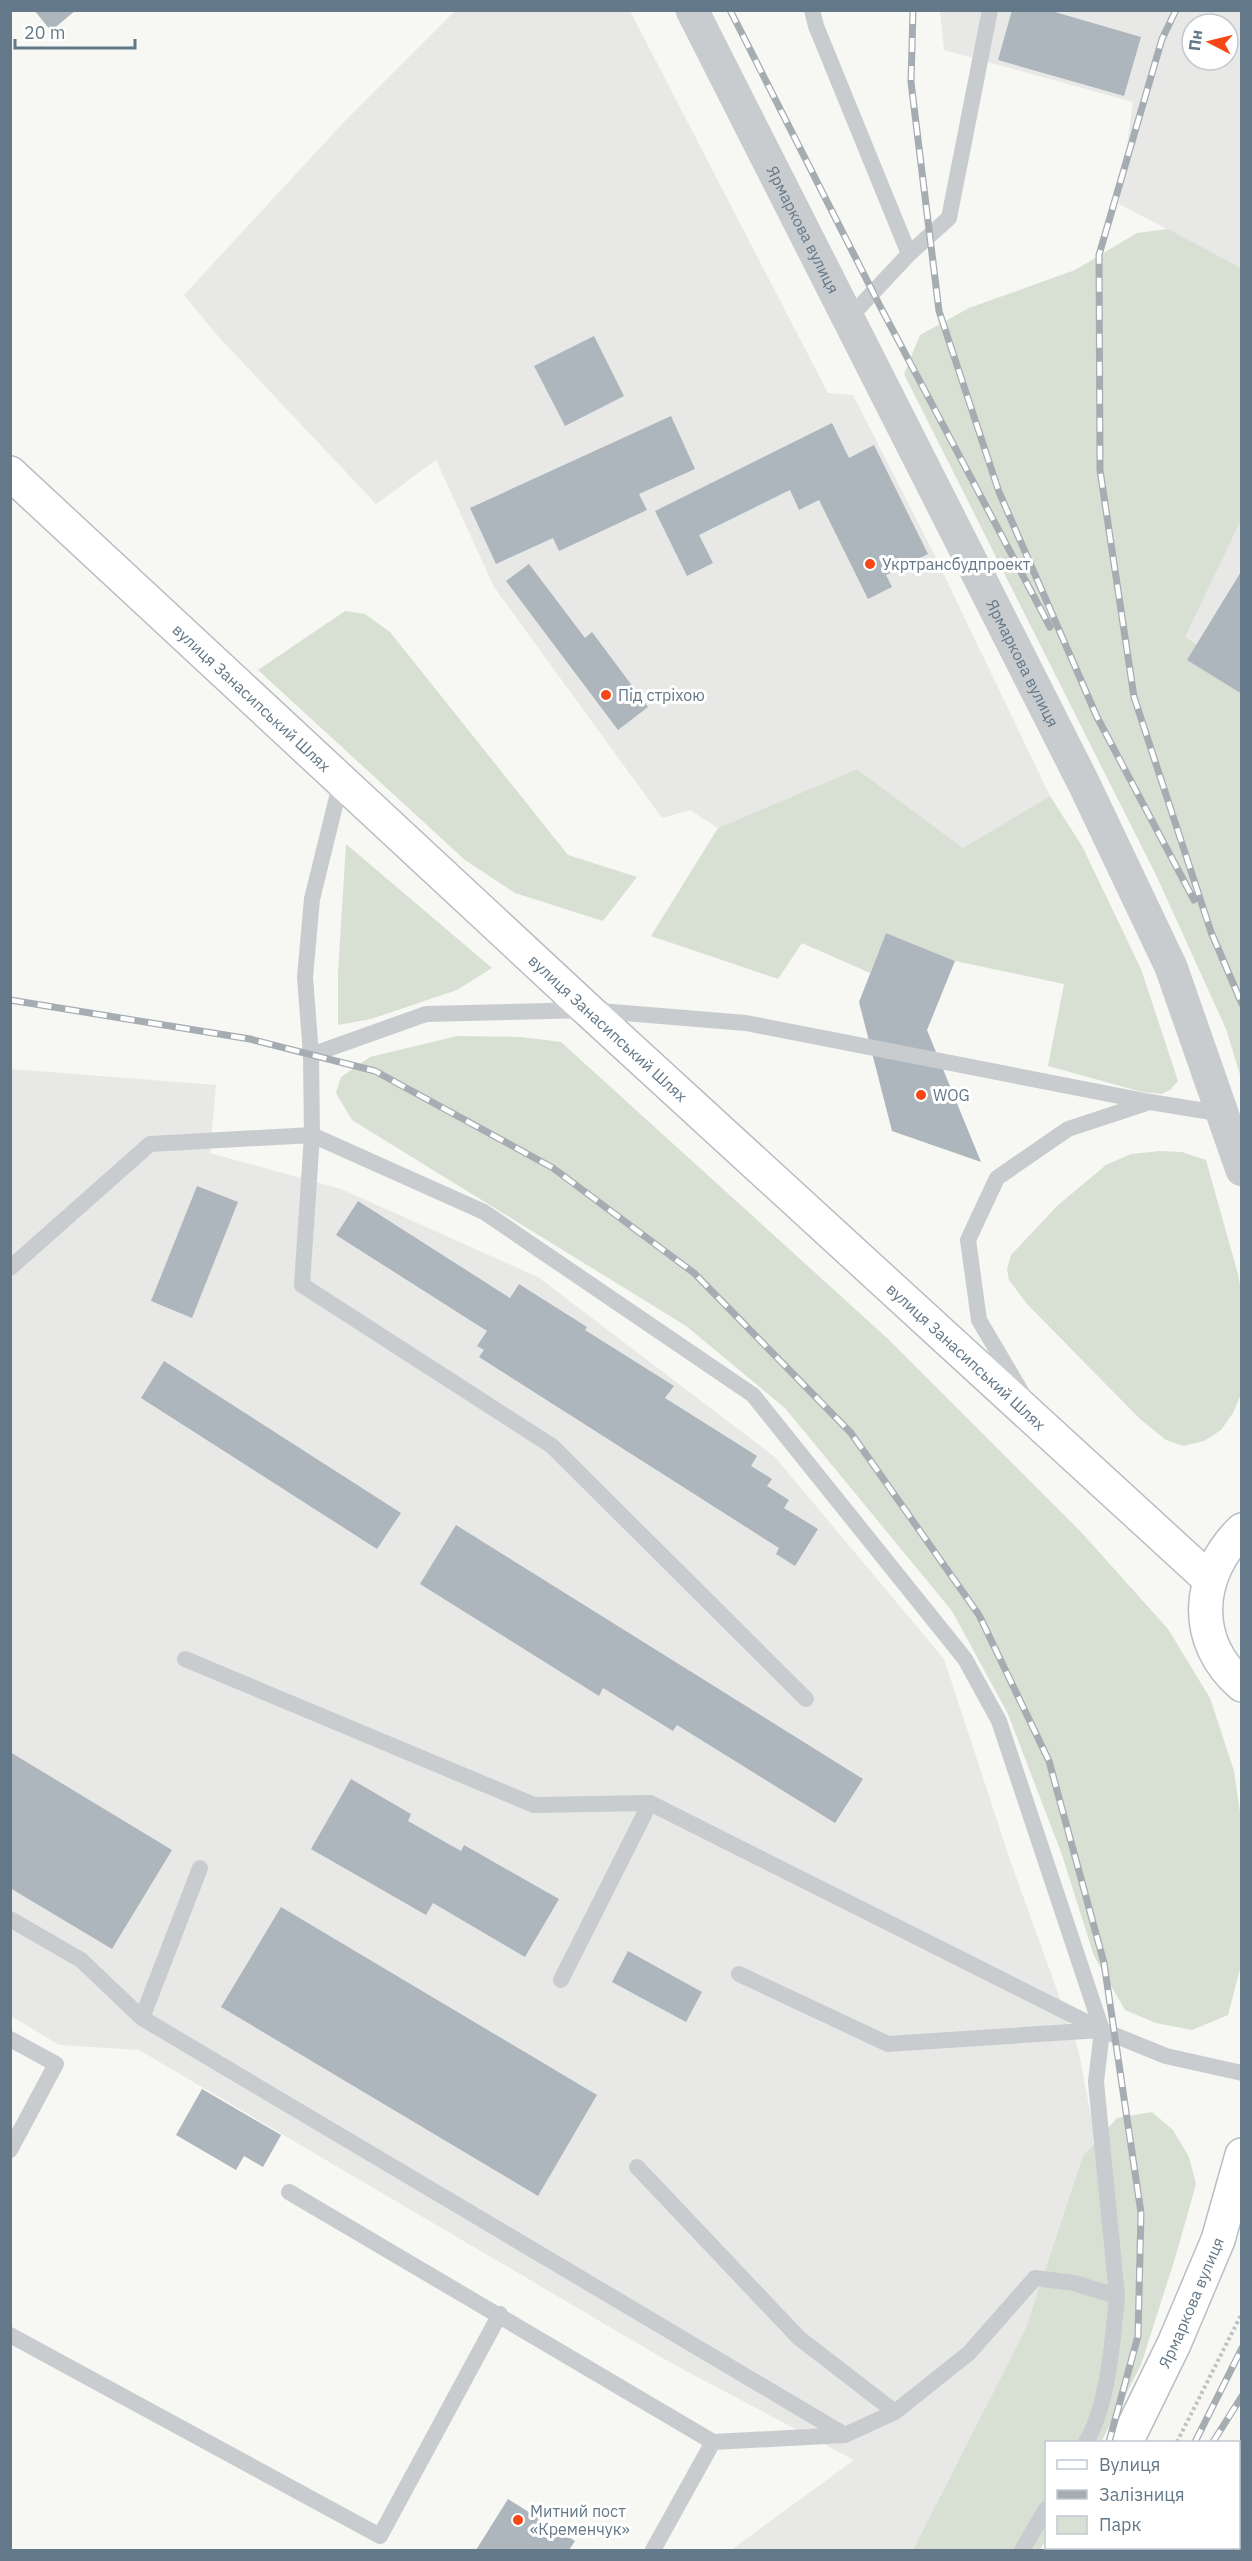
<svg xmlns="http://www.w3.org/2000/svg" width="1252" height="2561" viewBox="0 0 1252 2561" font-family="'IBM Plex Sans',sans-serif">
<style>
.built{fill:#e8e9e7;fill-rule:evenodd}
.green{fill:#d8e0d4}
.building{fill:#adb6bc}
.lines{fill:none;stroke-linecap:round;stroke-linejoin:round}
.secondary-casing{stroke:#b8bec2;stroke-width:36}
.path{stroke:#bfc2c4;stroke-width:4;stroke-dasharray:3 3;stroke-linecap:butt}
.service{stroke:#c9cccf;stroke-width:16}
.tertiary{stroke:#c9cccf;stroke-width:33}
.secondary{stroke:#fff;stroke-width:33}
.rail-casing{stroke:#a6adb2;stroke-width:7}
.rail{stroke:#fff;stroke-width:4.5;stroke-dasharray:14;stroke-linecap:butt}
.poi-dot{fill:#f54816;stroke:#fff;stroke-width:2}
.labels{text-anchor:middle;stroke-width:6;stroke-linejoin:round;paint-order:stroke}
.street-label{font-size:16px;fill:#637888;stroke:#fff}
.poi-label{font-size:16px;fill:#637888;stroke:#fff;text-anchor:start}
</style>
<rect width="100%" height="100%" fill="#f7f7f3"/>
<path class="built" d="M455,11H630L828,393L853,395L932,550L1050,796L963,848L857,769L718,828L690,810L662,818L494,587L436,460L376,504L216,334L184,295L342,124Z
M940,11H1241V268L1119,204L1133,102L944,50ZM1192,24H1228V60H1192Z
M1241,509V824L1171,647Z
M11,1069L216,1085L210,1153L341,1189L538,1277L775,1457L944,1659L1011,1863L1078,2048L1094,2132L1087,2226L1046,2442L996,2550H731L854,2460L671,2363L139,2050L59,2045L11,2016Z"/>
<path class="green" d="M1168,229L1241,268V520L1185,637L1241,673V1078L1226,1029L1156,875L904,374L920,335L969,308L1075,270L1137,233Z
M345,611L365,614L390,632L568,855L637,877L603,921L515,893L465,860L258,670Z
M857,769L963,848L1050,796L1082,846L1141,969L1178,1081L1170,1090L1161,1094L1142,1092L1048,1066L1064,984L955,961L886,933L870,973L802,943L778,979L651,936L718,828Z
M346,844L492,968L457,990L371,1019L338,1025V972Z
M457,1036L522,1037L561,1042L887,1338L1082,1533L1168,1629L1210,1698L1234,1771L1242,1826V1947L1240,1969L1228,2015L1192,2030L1156,2023L1125,2010L1094,1956L1062,1855L1008,1714L952,1611L785,1408L686,1326L352,1120L336,1093L341,1077L370,1057Z
M1160,1151L1182,1152L1206,1160L1238,1274L1242,1296L1241,1394L1233,1413L1221,1430L1204,1441L1183,1446L1166,1440L1140,1419L1027,1304L1009,1280L1007,1269L1011,1255L1058,1205L1106,1165L1131,1154Z
M1152,2112L1173,2130L1189,2157L1196,2184L1176,2255L1141,2365L1101,2442H1046V2539L1040,2550H913L1026,2328L1083,2156L1117,2118Z
M1241,2442V2550H1180L1182,2548H1238V2448Z"/>
<path class="building" d="M34,10H76L51,31Z
M1012,10H1048L1141,37L1124,96L998,60Z
M594,336L624,396L565,426L534,366Z
M671,416L695,469L639,494L647,510L559,551L553,538L496,564L470,508Z
M832,423L849,458L874,445L928,554L886,575L892,587L868,599L819,500L799,510L790,490L699,535L713,563L687,576L655,511Z
M529,564L585,638L592,632L648,707L618,730L506,581Z
M1242,570V694L1187,660Z
M886,933L955,961L927,1030L981,1162L892,1131L859,1002Z
M197,1186L238,1202L192,1318L151,1301Z
M358,1201L510,1298L519,1284L587,1327L585,1330L674,1386L665,1398L757,1456L751,1466L772,1479L767,1486L789,1500L784,1508L818,1529L795,1566L776,1554L779,1548L479,1357L484,1350L477,1346L487,1331L336,1235Z
M164,1361L401,1513L377,1549L141,1398Z
M456,1525L863,1779L835,1823L677,1725L673,1731L603,1688L599,1696L420,1584Z
M10,1752L172,1850L112,1949L10,1888Z
M351,1779L411,1814L408,1821L461,1851L464,1845L559,1899L525,1957L433,1903L426,1915L311,1849Z
M281,1907L597,2095L538,2196L221,2007Z
M628,1951L702,1992L686,2022L612,1982Z
M202,2089L281,2135L263,2167L244,2156L236,2170L176,2135Z
M508,2499L575,2541L569,2550H476Z"/>
<g class="lines">
<g class="secondary-casing">
<g id="secondary">
<path id="s2" d="M10,473L588,1010L1209,1579"/>
<path d="M1242,1530C1196,1575 1191,1641 1242,1685"/>
<path id="s3" d="M1126,2442L1174,2344L1218,2240L1242,2155"/>
<path d="M1072,2550L1074,2548"/>
</g>
</g>
<path class="path" d="M1177,2442L1242,2313
M1122,2550L1124,2548"/>
<path class="service" d="M812,10L816,26L909,254L849,318
M909,254L949,218L990,10
M341,781L312,899L305,977L311,1055L312,1135L302,1285L552,1446L806,1699
M311,1055L426,1014L588,1010L746,1023L1150,1102L1224,1114
M10,1268L150,1144L312,1135L484,1212L753,1395L965,1659L999,1721L1102,2030L1096,2082L1117,2296
M1022,1393L979,1320L968,1240L997,1178L1068,1129L1147,1103
M185,1659L534,1805L650,1803L1102,2030L1166,2056L1242,2073
M200,1868L142,2018L845,2435
M10,1919L81,1960L142,2018
M739,1974L888,2044L1101,2030
M561,1980L650,1803
M10,2039L56,2064L10,2150
M637,2167L799,2338L895,2412
M289,2192L713,2442
M10,2335L380,2536L500,2314
M653,2550L713,2442L845,2435L895,2412L969,2353L1035,2278L1074,2283L1117,2296C1113,2339 1108,2406 1086,2442
M1022,2550L1046,2509"/>
<path class="tertiary" id="s1" d="M692,10L1084,784L1171,967L1242,1170"/>
<use href="#secondary" class="secondary"/>
<g class="rail-casing">
<path id="rail" d="M730,10L880,306L1050,627
M913,10L911,82L939,311L999,492L1097,717L1194,900
M1176,10L1162,39L1099,255L1100,470L1134,697L1211,932L1242,1004
M10,1000L250,1039L375,1071L553,1168L694,1273L851,1433L979,1615L1049,1761L1104,1963L1141,2213L1138,2336L1109,2442
M1195,2442L1242,2348
M1213,2442L1242,2396
M1079,2550V2548
M1145,2550L1147,2548"/>
</g>
<use href="#rail" class="rail"/>
</g>
<g class="poi-dot">
<circle cx="870" cy="564" r="6"/>
<circle cx="606" cy="695" r="6"/>
<circle cx="921" cy="1095" r="6"/>
<circle cx="518" cy="2520" r="6"/>
</g>
<g class="labels">
<g class="street-label">
<text dy="6" stroke="none"><textPath href="#s1" startOffset="246">Ярмаркова вулиця</textPath></text>
<text dy="6" stroke="none"><textPath href="#s1" startOffset="732">Ярмаркова вулиця</textPath></text>
<text dy="6" stroke="none"><textPath href="#s2" startOffset="330">вулиця Занасипський Шлях</textPath></text>
<text dy="6" stroke="none"><textPath href="#s2" startOffset="816">вулиця Занасипський Шлях</textPath></text>
<text dy="6" stroke="none"><textPath href="#s2" startOffset="1302">вулиця Занасипський Шлях</textPath></text>
<text dy="6" stroke="none"><textPath href="#s3" startOffset="154">Ярмаркова вулиця</textPath></text>
</g>
<g class="poi-label">
<text x="882" y="570">Укртрансбудпроект</text>
<text x="618" y="701">Під стріхою</text>
<text x="933" y="1101">WOG</text>
<text x="530" y="2517">Митний пост<tspan x="530" dy="18">«Кременчук»</tspan></text>
</g>
</g>
<rect width="1252" height="2561" fill="none" stroke="#637888" stroke-width="24"/>
<rect x="1045" y="2441" width="195" height="108" fill="#ffffff" stroke="#c1c9cf" stroke-width="1.5"/>
<rect x="1057" y="2460" width="30" height="9" fill="#ffffff" stroke="#c1c9cf" stroke-width="1.5"/>
<text x="1099" y="2471" font-size="18" fill="#637888">Вулиця</text>
<rect x="1057" y="2490" width="30" height="9" fill="#a6adb2" stroke="#c1c9cf" stroke-width="1.5"/>
<text x="1099" y="2501" font-size="18" fill="#637888">Залізниця</text>
<rect x="1057" y="2516" width="30" height="18" fill="#d8e0d4" stroke="#c1c9cf" stroke-width="1.5"/>
<text x="1099" y="2531" font-size="18" fill="#637888">Парк</text>
<g transform="translate(1210 42) rotate(277)"><circle r="28" fill="#ffffff" stroke="#c1c9cf" stroke-width="1.5"/>
<path d="M0-4.5L10 22L0 15L-10 22Z" fill="#f54816"/>
<text y="-9" font-size="16" font-weight="bold" text-anchor="middle" fill="#637888">Пн</text>
</g>
<path d="M15 39v9h120v-9" fill="none" stroke="#637888" stroke-width="3"/>
<text x="24" y="39" font-size="18" fill="#637888" stroke="#ffffff" stroke-width="4.5" paint-order="stroke">20 m</text>
</svg>
